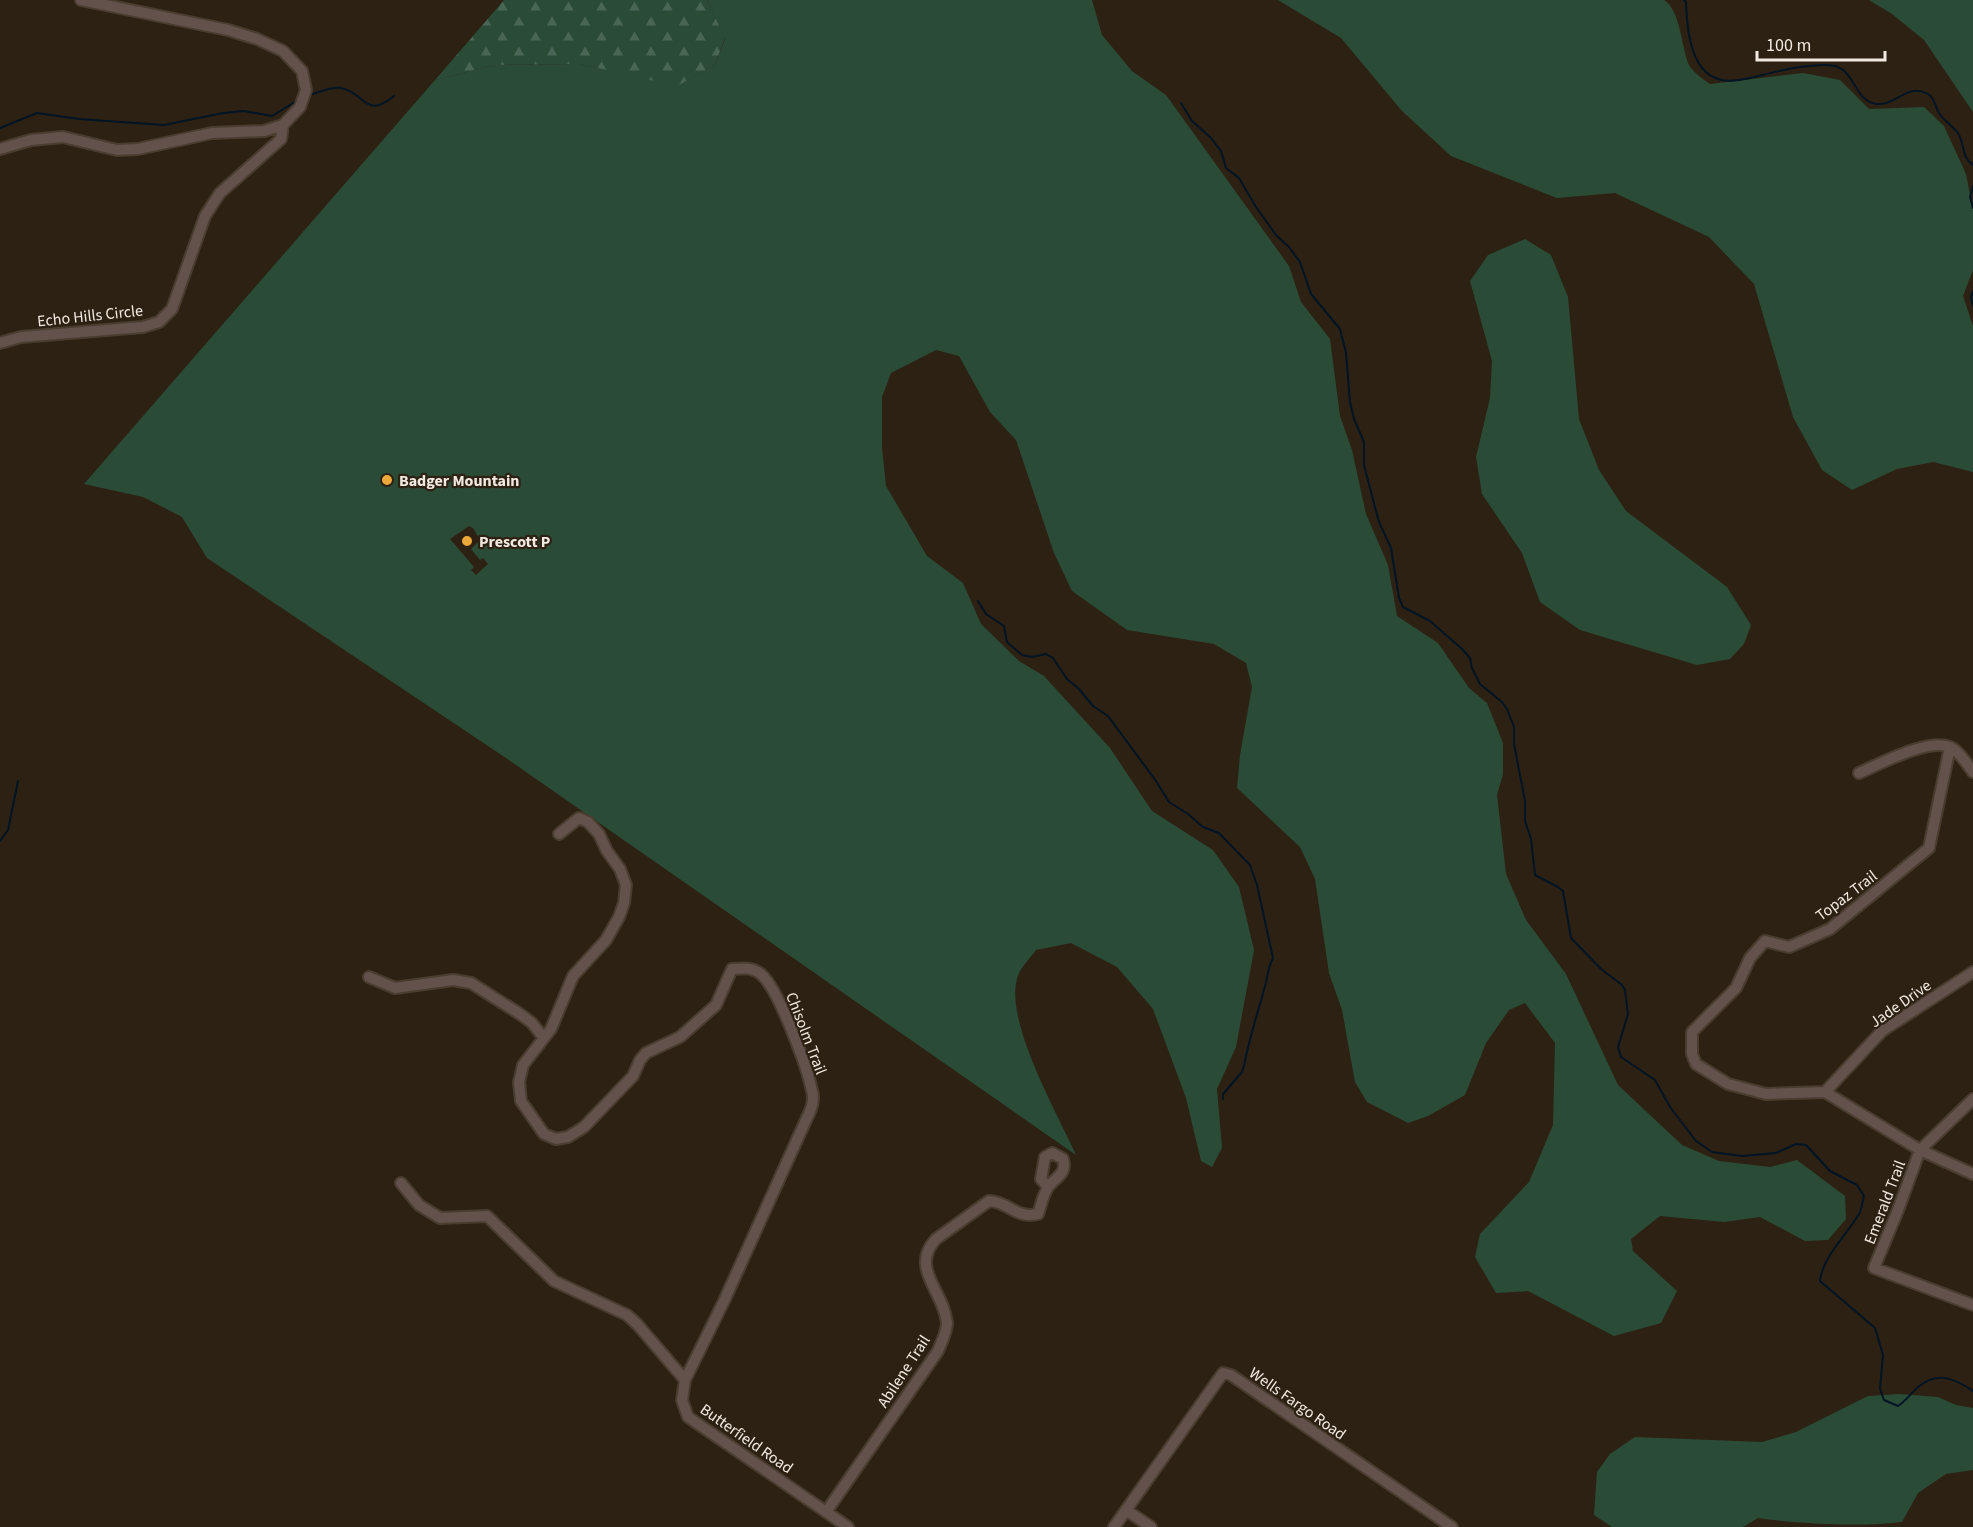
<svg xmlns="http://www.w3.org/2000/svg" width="1973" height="1527" viewBox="0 0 1973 1527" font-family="'Source Sans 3',sans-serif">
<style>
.grass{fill:#2a4c37;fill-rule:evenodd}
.forest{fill:url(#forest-firs)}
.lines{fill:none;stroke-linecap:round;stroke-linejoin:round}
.stream{stroke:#001424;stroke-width:2}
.street-casing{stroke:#493d30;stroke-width:14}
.street{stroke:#63514b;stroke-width:10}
.poi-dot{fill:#eda83b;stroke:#2d2113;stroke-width:2}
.labels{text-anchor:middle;stroke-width:4.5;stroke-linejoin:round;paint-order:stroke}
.street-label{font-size:16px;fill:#f2e9e0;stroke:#2d2113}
.poi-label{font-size:16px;font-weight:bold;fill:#f2e9e0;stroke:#2d2113;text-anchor:start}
</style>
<defs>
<pattern id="forest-firs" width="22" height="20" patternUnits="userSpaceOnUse" patternTransform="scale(1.5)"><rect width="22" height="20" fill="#2a4c37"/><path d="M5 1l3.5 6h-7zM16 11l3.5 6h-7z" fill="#496654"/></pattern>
</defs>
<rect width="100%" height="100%" fill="#2d2113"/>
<path class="grass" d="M707,0H1092L1102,35L1132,71L1166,95L1289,266L1301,302L1330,339L1340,416L1352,450L1366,514L1388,565L1397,616L1438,643L1469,688L1487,703L1503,743V774L1497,795L1506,874L1526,920L1566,974L1618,1085L1682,1145L1719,1161L1770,1167L1797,1160L1845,1196L1846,1219L1828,1240L1805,1241L1760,1217L1724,1222L1660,1216L1631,1239L1633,1251L1677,1291L1661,1323L1614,1336L1528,1291L1496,1293L1475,1257L1480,1234L1529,1182L1553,1125L1555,1043L1525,1003L1509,1010L1486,1043L1465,1095L1428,1116L1408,1123L1367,1102L1355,1082L1342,1010L1329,973L1315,879L1300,847L1237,788L1240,755L1252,687L1246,663L1214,644L1127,630L1072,591L1054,553L1016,440L990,412L959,356L936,350L891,373L882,397V448L886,486L927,556L963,583L981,624L1019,661L1044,676L1110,748L1152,811L1213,850L1239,887L1254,950L1236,1047L1217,1089L1222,1148L1212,1167L1201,1161L1186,1098L1153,1009L1117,967L1071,943L1036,950C1031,957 1023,965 1019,973C1000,1015 1058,1114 1076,1155L503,756L207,558L182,517L143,497L84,484L435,80L494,65L580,64L678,85L715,65L725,39ZM469,526L473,528L480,540L471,549L480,560L483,558L488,564L476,575L471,570L474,567L450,539Z
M1278,0H1664C1681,11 1681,47 1689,65C1693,72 1703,79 1710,84L1803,73L1840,80L1869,109L1924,107L1944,126L1966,174L1973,210V270L1963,296L1973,326V472L1933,462L1897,469L1852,490L1822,470L1793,417L1754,284L1709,237L1615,193L1557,198L1451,156L1402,111L1341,38Z
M1869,0H1973V112L1924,40L1892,14Z
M1525,239L1551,255L1568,297L1579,419L1599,470L1626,511L1727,587L1751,625L1744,644L1730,659L1697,665L1580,630L1540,602L1522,553L1482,494L1476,457L1490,398L1492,361L1470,281L1488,255Z
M1899,1394L1938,1397L1956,1405L1973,1408V1470L1946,1474L1918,1493L1902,1522C1863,1527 1798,1524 1758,1518L1743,1527H1612L1594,1515L1597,1472L1610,1454L1635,1437L1762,1442L1796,1432L1868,1396Z"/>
<path class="forest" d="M504,0H707L725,38L715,65L677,86L580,64L494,65L435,80Z"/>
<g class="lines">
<path class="stream" d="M1684,0L1686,2C1687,35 1692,88 1739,80C1764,76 1786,67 1811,66C1819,65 1830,64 1838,67C1855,74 1856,102 1877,104C1896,106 1908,82 1928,94C1935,98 1935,107 1939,113C1944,121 1953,126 1958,133C1965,144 1961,157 1973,165
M309,95C318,93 331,86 341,88C366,93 365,120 394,96
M1181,103L1192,121L1211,138L1221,151L1226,168L1239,178L1256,207L1276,235L1289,247L1300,262L1311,294L1340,329L1346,353L1350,402L1354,419L1364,442V465L1371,492L1379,522L1391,548L1399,598L1403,607L1430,621L1462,649L1470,658L1472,668L1480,684L1502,702L1507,709L1514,727V744L1525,801V821L1531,839L1535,875L1558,887L1563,891L1571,938L1601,969L1622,985L1625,990L1628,1014L1618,1047L1621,1057L1655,1080L1670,1107L1696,1141L1712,1152L1742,1156L1776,1153L1796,1144L1806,1145L1830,1171L1857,1185L1864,1196C1862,1202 1862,1209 1859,1214C1846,1236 1823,1256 1820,1281L1875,1328L1883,1355L1880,1389L1884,1400L1898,1406C1907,1400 1910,1394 1918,1387C1938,1371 1954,1378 1973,1391
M0,128L37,113L79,119L164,125L223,113L244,111L272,116L298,100
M1973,186L1970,197L1973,208
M1973,291L1971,297L1973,306
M978,601L986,614L1004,626L1007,642L1022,655L1032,657L1046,654L1053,658L1067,679L1079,689L1093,706L1108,716L1156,781L1169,802L1188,814L1203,827L1219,833L1250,865L1257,885L1273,958C1268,967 1268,975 1265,986C1258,1013 1249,1038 1244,1066L1242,1072L1223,1094V1099
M0,841L8,830L18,781"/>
<g class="street-casing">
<path id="street" d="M0,149L31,140L63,137L117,150L138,149L212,133L264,131L283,125L300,107L306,90L302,71L283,51L257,39L228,30L81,0
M0,343L21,337L143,327L159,322L172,309L205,216L220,193L281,139L283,125
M1950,747L1929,848L1830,929L1789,947L1765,941L1750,958L1736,988L1692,1032V1054L1696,1064L1728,1084L1766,1094L1825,1092L1920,1150L1973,1174
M1859,773C1880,764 1928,738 1950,747C1959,751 1967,764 1973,772
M559,834L579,818L588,822L599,834L607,851L620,869L626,885L624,903L619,917L606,940L573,976L551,1029L523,1065L519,1082L521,1101L544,1134L556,1139L568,1137L584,1127L633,1076L640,1060L646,1053L680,1037L716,1005L732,969C743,968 753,967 762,975C779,991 807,1066 812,1091C814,1097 813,1103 811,1109L724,1301L685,1380
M369,977L395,988L453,980L471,983L520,1014L532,1023L543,1037
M1825,1092L1882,1031L1973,972
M1973,1099L1920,1150L1898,1210L1874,1268L1973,1305
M401,1183L419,1205L440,1218L487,1216L554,1281L627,1315L637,1324L685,1380L682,1400L688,1417L848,1527
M1126,1510L1151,1527
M826,1512L938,1351C941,1343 947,1332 947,1323C944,1291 909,1268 936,1239L989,1201C1010,1202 1015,1219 1038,1214C1041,1206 1043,1193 1049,1186C1057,1176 1067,1174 1063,1159L1052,1153L1045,1157L1041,1179L1048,1187
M1114,1527L1223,1373L1231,1375L1452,1527"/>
</g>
<use href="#street" class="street"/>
</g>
<g class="poi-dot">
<circle cx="387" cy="480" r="6"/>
<circle cx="467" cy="541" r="6"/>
</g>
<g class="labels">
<g class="street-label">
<text transform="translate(90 315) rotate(-6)" y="6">Echo Hills Circle</text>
<text transform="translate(1846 895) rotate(-37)" y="6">Topaz Trail</text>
<text transform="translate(1900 1003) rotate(-35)" y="6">Jade Drive</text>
<text transform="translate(807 1033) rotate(69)" y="6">Chisolm Trail</text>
<text transform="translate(1884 1202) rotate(-69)" y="6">Emerald Trail</text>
<text transform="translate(903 1371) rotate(-57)" y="6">Abilene Trail</text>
<text transform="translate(1298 1403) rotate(35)" y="6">Wells Fargo Road</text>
<text transform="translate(747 1438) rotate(35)" y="6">Butterfield Road</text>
</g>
<g class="poi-label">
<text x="399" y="486">Badger Mountain</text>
<text x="479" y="547">Prescott P</text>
</g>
</g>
<path d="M1757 51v9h128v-9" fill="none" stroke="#f2e9e0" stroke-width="3"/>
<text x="1766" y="51" font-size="18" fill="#f2e9e0" stroke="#2d2113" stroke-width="4.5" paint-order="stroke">100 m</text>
</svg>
